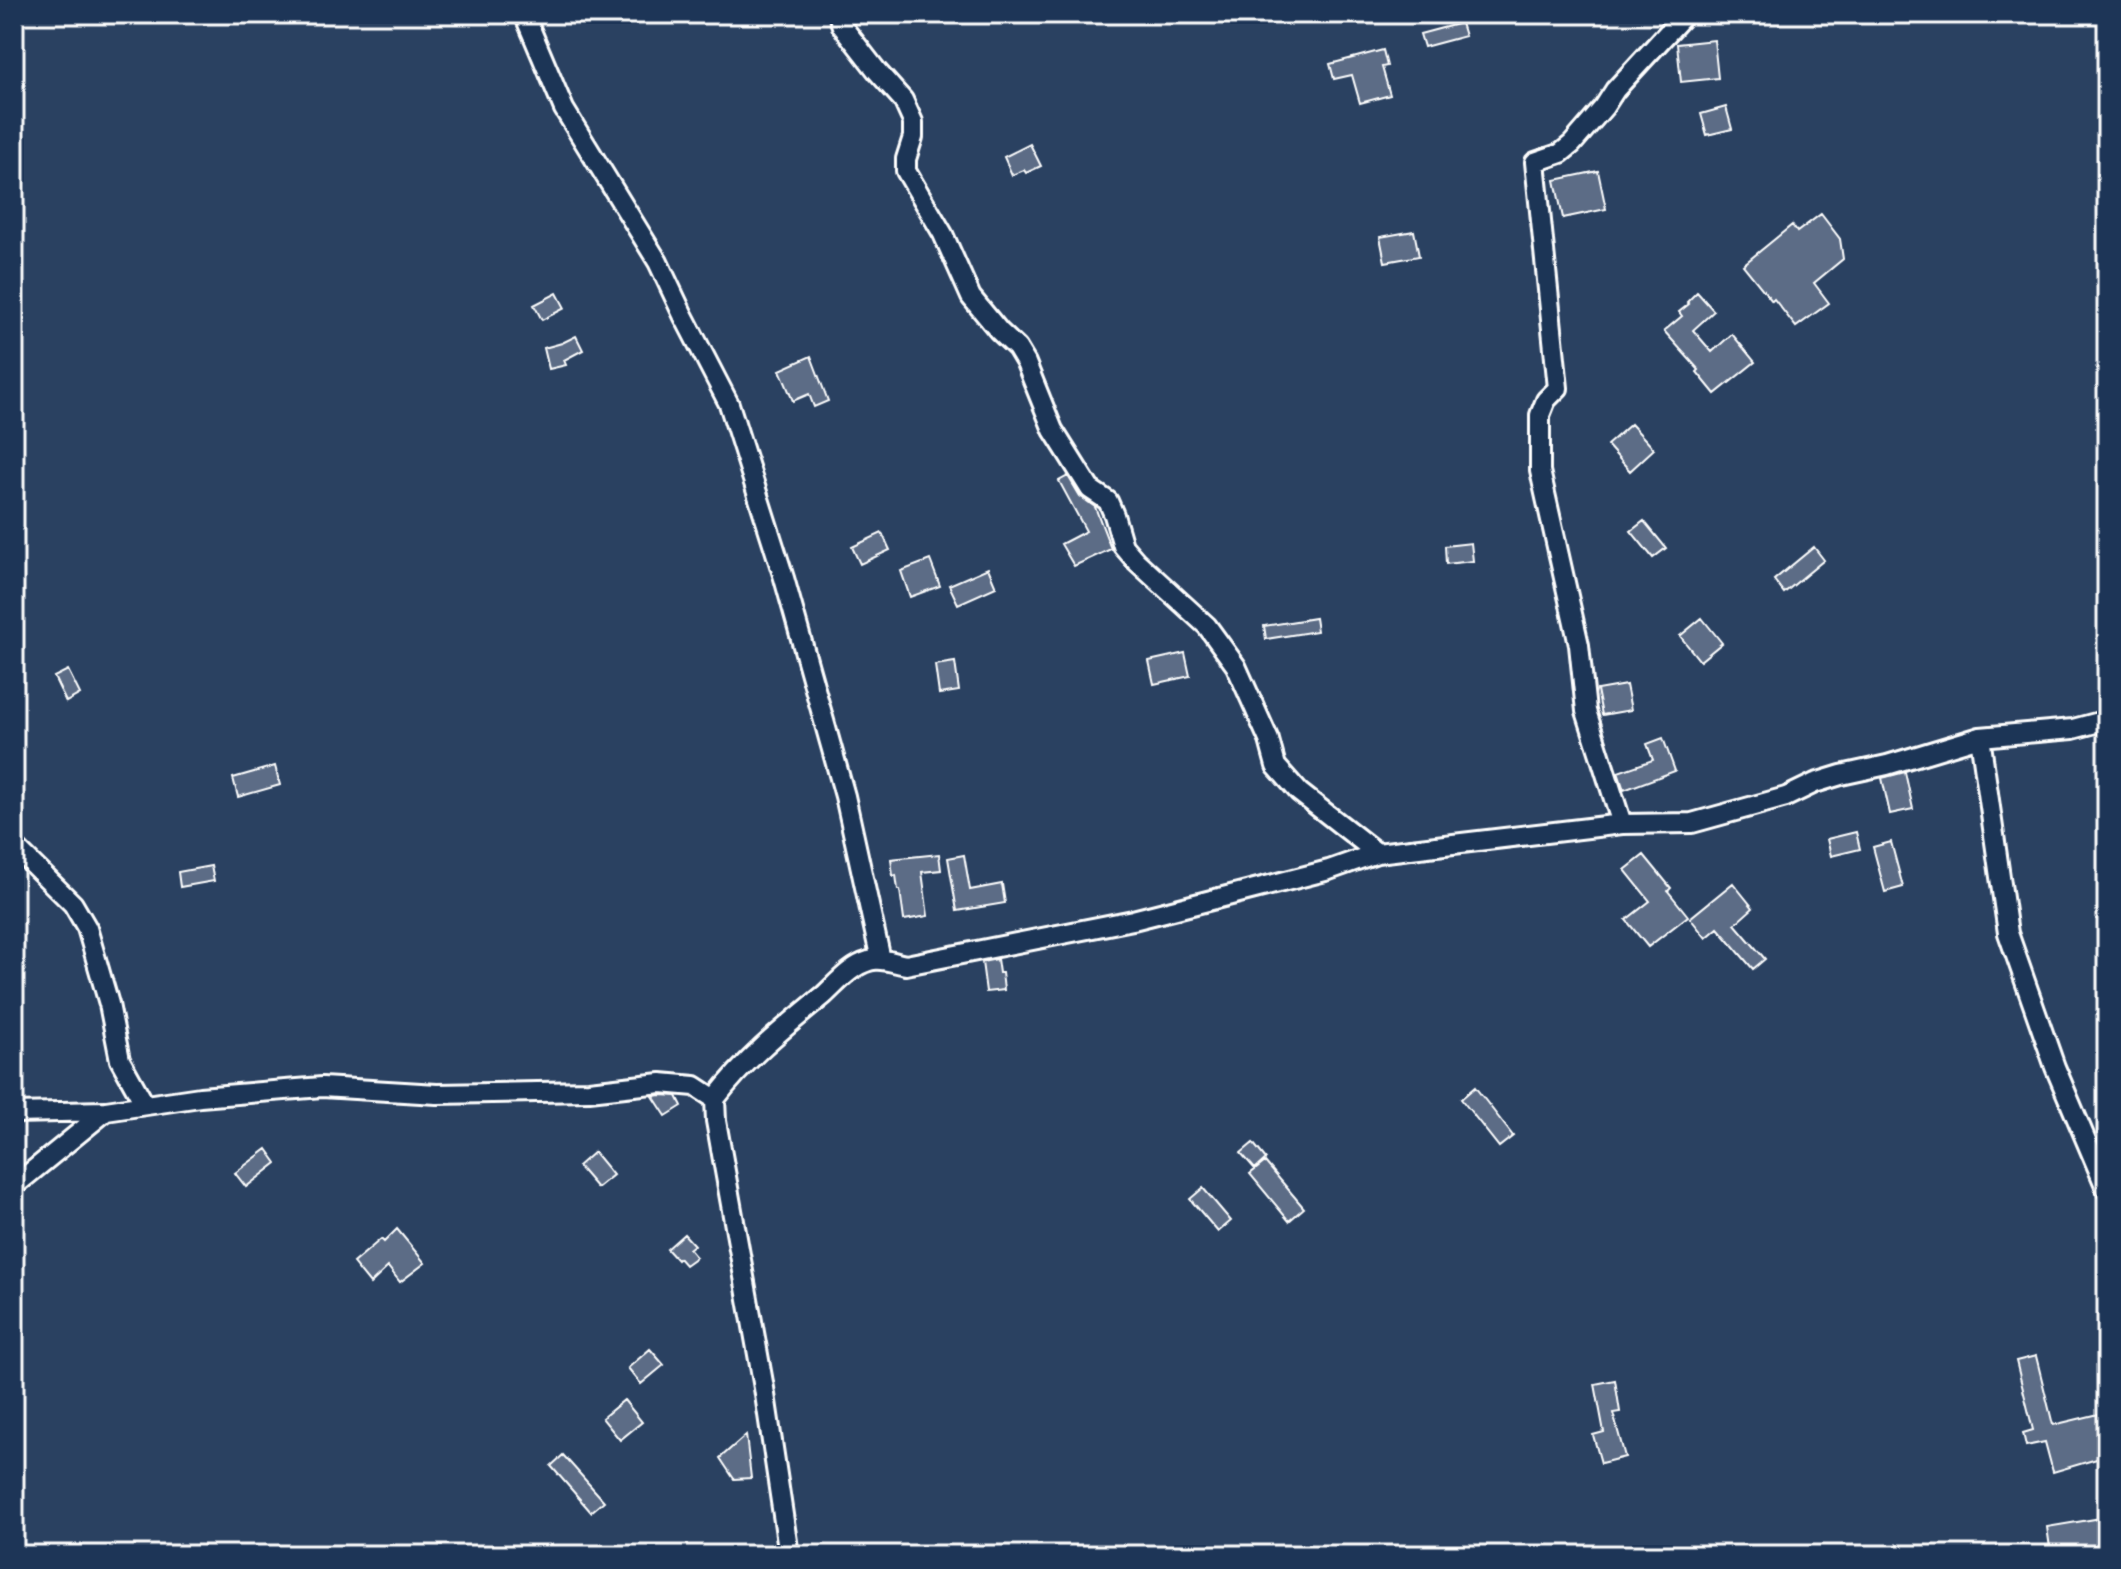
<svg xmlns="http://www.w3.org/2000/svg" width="2121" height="1569" viewBox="0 0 2121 1569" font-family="'Comic Neue',sans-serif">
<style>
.building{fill:#5b6c86;stroke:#fff;stroke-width:2}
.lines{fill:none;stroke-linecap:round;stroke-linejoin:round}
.street-casing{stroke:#fff;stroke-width:24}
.street{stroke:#1d3557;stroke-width:18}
</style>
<rect width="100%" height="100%" fill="#2a4161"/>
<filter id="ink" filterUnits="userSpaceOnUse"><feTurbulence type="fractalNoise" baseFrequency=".0125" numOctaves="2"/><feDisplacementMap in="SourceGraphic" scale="16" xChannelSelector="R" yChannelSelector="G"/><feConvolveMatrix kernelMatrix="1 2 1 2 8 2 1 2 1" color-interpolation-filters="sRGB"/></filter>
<g filter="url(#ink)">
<path class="building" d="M1461,23L1465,36L1424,47L1420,34Z
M1714,40L1718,78L1681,82L1677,44Z
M1383,50L1387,66L1382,67L1390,95L1360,103L1352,75L1334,79L1330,64Z
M1726,107L1732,129L1707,135L1701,114Z
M1030,144L1041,166L1026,173L1024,170L1012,175L1004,157Z
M1598,171L1606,209L1563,218L1555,180Z
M1821,214L1840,239L1843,259L1814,283L1829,303L1796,327L1774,299L1772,301L1743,265L1792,225L1797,232Z
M1414,231L1419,256L1385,262L1380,237Z
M1697,292L1714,311L1693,330L1712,352L1732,334L1755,362L1715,394L1697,372L1699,370L1664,331L1682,316L1679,312L1689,304L1687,302Z
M557,293L565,308L542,320L534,305Z
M576,336L583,350L564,360L566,365L549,369L544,348L562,343Z
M811,356L828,401L814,407L809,394L793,401L780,370Z
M1631,424L1654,449L1630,471L1607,445Z
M1068,476L1080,496L1095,507L1111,549L1074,566L1061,544L1086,531L1059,481Z
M1644,521L1666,548L1653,558L1631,531Z
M882,533L890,550L860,564L852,547Z
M1471,543L1473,561L1446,564L1445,546Z
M1814,547L1824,560L1784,593L1774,580Z
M930,560L940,586L910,597L901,571Z
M988,568L996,587L958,604L949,585Z
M1315,618L1317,631L1266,639L1264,626Z
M1702,618L1722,643L1700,661L1680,636Z
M1185,653L1190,676L1154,684L1149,661Z
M955,662L959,691L939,694L935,665Z
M68,670L80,694L66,702L54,677Z
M1626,685L1631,710L1602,715L1597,690Z
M1663,738L1675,771L1624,790L1618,772L1653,760L1647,744Z
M275,766L280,785L238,797L233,778Z
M1905,772L1913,809L1890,814L1882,778Z
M1856,832L1860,849L1831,856L1827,839Z
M1891,842L1903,887L1885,892L1873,847Z
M939,854L941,870L922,872L928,916L904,920L900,890H898L896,875L893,876L891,859Z
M964,855L970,890L1002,884L1005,903L957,911L948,858Z
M1644,855L1671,888L1668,891L1688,916L1648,947L1626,920L1650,901L1625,870Z
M211,866L214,881L180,887L178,872Z
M1733,883L1753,908L1735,924L1765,959L1753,969L1718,928L1706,938L1690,918Z
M997,959L999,973H1002L1004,990L986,992L982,962Z
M1475,1087L1513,1136L1499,1147L1461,1099Z
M661,1095L677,1096L682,1106L666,1116L653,1096Z
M1253,1143L1266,1159L1255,1169L1241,1153Z
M267,1149L277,1163L246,1187L235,1173Z
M594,1152L613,1175L597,1188L578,1166Z
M1265,1162L1304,1208L1289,1221L1250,1174Z
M1203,1188L1231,1221L1218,1232L1190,1199Z
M397,1229L425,1263L400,1282L388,1267L370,1284L353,1263L381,1239L384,1242Z
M684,1234L694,1245L689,1249L696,1257L685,1265L679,1258L677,1260L667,1249Z
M650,1349L664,1365L641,1384L628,1368Z
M2036,1356L2053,1425L2107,1412V1456L2053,1472L2045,1442L2026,1446L2023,1433L2033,1430L2016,1361Z
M1615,1380L1620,1412L1613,1413L1625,1457L1601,1463L1593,1435L1604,1432L1595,1384Z
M624,1400L642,1422L620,1440L602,1418Z
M746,1435L751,1478L734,1479L720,1458Z
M563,1455L604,1501L591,1512L551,1466Z
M2107,1517V1547L2075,1551V1555H2051L2047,1527Z"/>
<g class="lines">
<g class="street-casing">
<path id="street" d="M524,14L564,109L658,262L683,315L729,404L784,578L845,796L881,960
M838,14L842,26L877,71L903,100L913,122V137L906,159V171L943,234L971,297L999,331L1017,348L1026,363L1053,430L1090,489L1108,501L1114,515L1123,546L1136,561L1207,626L1236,666L1269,740L1276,766L1299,792L1377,853
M1980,737L2008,933L2055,1067L2107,1190
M1622,824L1586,711L1579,645L1540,471V415L1546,400L1558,388L1535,162L1561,153L1572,144L1604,107L1615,90L1685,14
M14,846L73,904L87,928L109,1004L120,1060L145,1105
M715,1099L716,1121L764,1388L789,1555
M14,1113L106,1111L200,1097L322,1087L437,1094L589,1091L661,1083L695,1086L715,1099C746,1058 785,1027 824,995C837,983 851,966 869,961C880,957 895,963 906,965L1133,920L1329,870L1377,853L1622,824L1692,823L1786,797L1815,783L1841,775L1887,765L1980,737L2073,729L2107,720
M14,1186L106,1111"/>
</g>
<use href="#street" class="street"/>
</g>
</g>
<rect width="2121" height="1569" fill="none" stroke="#1d3557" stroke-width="48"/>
<rect x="24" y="24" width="2073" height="1521" fill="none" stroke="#fff" stroke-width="3" filter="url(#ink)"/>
</svg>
